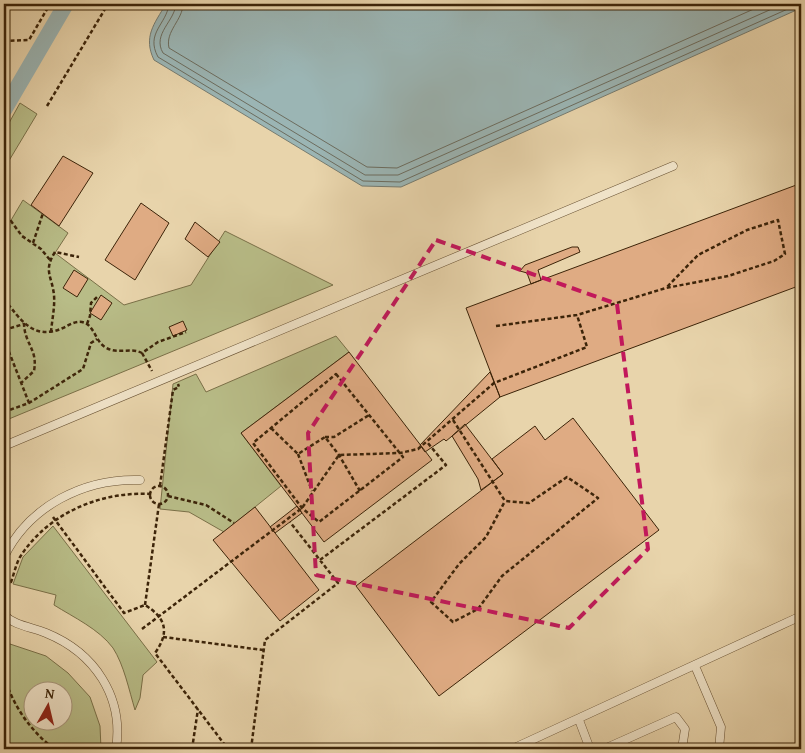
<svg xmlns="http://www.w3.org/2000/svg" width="805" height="753" viewBox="0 0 805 753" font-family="'Gentium Book Plus',serif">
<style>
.green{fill:#b8bc87;stroke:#7a7048;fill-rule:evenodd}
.water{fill:#9bb5b4;stroke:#757b70}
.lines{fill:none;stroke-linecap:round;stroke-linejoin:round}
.shore{stroke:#6c6c5e;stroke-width:1}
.canal{stroke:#9bb5b4;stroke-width:16}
.building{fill:#dfab83;stroke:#3c2409}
.lane-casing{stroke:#675032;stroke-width:9}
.path{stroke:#3c2409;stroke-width:2.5;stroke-dasharray:4 2.5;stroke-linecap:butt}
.lane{stroke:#f0e3c8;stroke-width:8}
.marked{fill:none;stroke:#c2185b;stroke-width:4;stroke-dasharray:10 6;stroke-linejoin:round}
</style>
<rect width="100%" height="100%" fill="#e8d4ab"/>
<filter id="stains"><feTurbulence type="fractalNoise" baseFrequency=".004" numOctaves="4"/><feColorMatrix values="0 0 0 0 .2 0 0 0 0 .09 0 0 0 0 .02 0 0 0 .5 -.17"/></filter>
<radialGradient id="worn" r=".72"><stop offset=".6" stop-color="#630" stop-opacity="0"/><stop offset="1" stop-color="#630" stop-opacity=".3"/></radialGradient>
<path class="green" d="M20,103L37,114L4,169V132Z
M23,200L68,233L55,253L124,305L191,285L225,231L333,285L4,421V225L7,227Z
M336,336L349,352L241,433L281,486L224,532L189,512L160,509L173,384L196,374L206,392Z
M53,526L157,662L143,675L140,698L135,710C129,690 124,665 113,648C99,629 73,617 54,605L56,595L13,584L23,557Z
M4,642L46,656L68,673L90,697L100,726L101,749H6L4,733ZM62,690V720H32V690Z"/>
<path class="water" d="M166,4H801V8L401,187L362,186L154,60C143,37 154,24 166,4Z"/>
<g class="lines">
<path class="shore" d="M169,4C167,24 145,33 158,57L363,181L400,182L799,4
M176,4C175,21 152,34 163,53L365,175H398L783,4
M183,4C183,20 165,31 169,48L367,167L397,168L765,4"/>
<path class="canal" d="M4,110L66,4"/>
</g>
<path class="building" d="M63,156L93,173L59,226L31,205Z
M799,184L801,191V285L500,397L466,308Z
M141,203L169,223L135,280L105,260Z
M195,222L220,242L208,257L185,239Z
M572,247H578L580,252L538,270L541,280L531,284L527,273L520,271L525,265Z
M74,270L88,279L77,297L63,288Z
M101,295L112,303L101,320L90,313Z
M183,321L187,330L173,336L169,327Z
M349,352L432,460L324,542L241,433Z
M490,372L500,397L446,441L444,439L425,452L420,445Z
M573,418L659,530L439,696L356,586L503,474L492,459L535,426L545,440Z
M465,424L503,474L481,490L478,479L452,436Z
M297,506L302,513L275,533L270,527Z
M255,507L319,590L280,621L213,540Z"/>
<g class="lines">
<g class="lane-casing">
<path id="lane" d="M4,446L673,166
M4,557C29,506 84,478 140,480
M4,615C15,626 32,627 46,633C95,653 124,697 116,749
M695,666L721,727L719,749
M579,720L590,749
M512,749L801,616
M604,749L676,717L685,729L682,749"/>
</g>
<path class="path" d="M4,41L29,40L50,4
M47,106L108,4
M4,220L7,227L4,235
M7,227L11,221L22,236L41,249L50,260
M33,243L43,213
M4,299C21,320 33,341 63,328C69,325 75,321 82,322C94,324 95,341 105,347C117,355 130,347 142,353L158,342L186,332
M87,324L90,316L91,303L98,296
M496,326L577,315L666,288L728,276L774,261L785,254L778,220L747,230L698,255L666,288
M4,330L24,324C25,345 38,349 34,371L21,383
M51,332C52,320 55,307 54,295C52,276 43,271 55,252L79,257
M4,339L29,403
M142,353L152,371
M336,374L403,457L319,522L302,508L253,443Z
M4,412L29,403L83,369L91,343L97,339
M453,420L505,501L529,503L567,477L598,498L502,576L478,609L453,622L431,602L459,564L486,537L505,501
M271,428L298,454L325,437L339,455L360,491
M325,437H334L369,415
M298,454L312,491
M160,486L173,390L179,387L178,384
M150 495a9 9 0 1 1 18 0a9 9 0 1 1-18 0Z
M168,496L206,505L234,523
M53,517L124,613L145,605C166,618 170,632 155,653L228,749
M320,560L446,465L427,442
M4,581L11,582C14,574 16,564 20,557C48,513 101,491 151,494
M145,605L159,504
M142,629L302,508L339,455L400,453L418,449L494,383L587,347L577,315
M163,637L263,650
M4,638L5,629
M4,676C13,706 30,730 54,749
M192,749L198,709
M251,749L265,640L338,583L290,522"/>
<use href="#lane" class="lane"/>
</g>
<path class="marked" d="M436,240L617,304L648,549L569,628L316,575L308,433Z"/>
<rect width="805" height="753" fill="none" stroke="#e8d4ab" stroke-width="20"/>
<rect x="5" y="5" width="795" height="743" fill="none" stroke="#3c2409" stroke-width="2.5"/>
<rect x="10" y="10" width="785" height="733" fill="none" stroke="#3c2409"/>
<g transform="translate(48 706) rotate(8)"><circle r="24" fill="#f0e3c8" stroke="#a8977c"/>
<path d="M0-4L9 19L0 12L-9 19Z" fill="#8f2418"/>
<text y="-8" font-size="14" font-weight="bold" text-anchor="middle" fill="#3c2409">N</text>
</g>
<rect width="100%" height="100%" filter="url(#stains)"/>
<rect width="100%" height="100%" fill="url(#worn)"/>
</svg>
